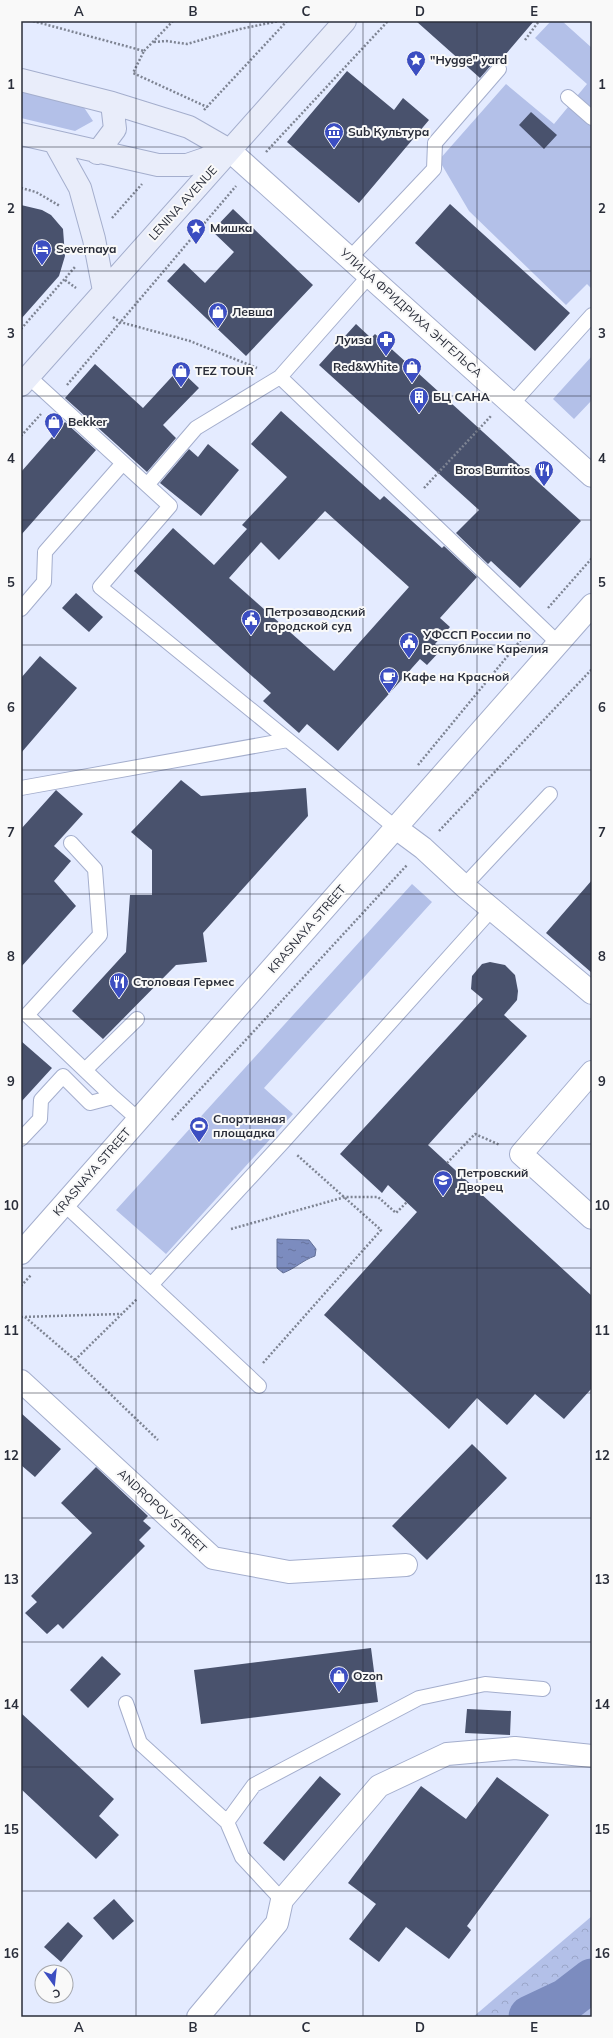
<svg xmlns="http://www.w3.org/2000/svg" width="613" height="2038" viewBox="0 0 613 2038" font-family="Mulish,sans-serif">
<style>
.grass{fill:#b3c0e8}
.park{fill:url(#park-crowns)}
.water{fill:url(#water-ripples);stroke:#637097}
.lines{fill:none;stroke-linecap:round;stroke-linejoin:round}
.river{stroke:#7c8cbf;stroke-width:43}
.building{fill:#49526d;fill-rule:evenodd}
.lane-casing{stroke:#a4aecd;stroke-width:16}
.street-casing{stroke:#a4aecd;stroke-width:24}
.secondary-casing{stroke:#a4aecd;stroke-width:24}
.path{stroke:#7e8493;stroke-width:2.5;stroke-dasharray:2 2;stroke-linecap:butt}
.lane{stroke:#fff;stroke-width:14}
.street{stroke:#fff;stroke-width:22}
.secondary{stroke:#e9edfa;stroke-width:22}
.grid{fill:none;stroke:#2a2e3a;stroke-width:1;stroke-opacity:0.55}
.labels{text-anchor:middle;stroke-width:4;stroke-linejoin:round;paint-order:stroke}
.poi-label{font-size:12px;font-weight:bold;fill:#2a2e3a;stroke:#f9f9f9;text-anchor:start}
.street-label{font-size:12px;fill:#2a2e3a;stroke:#f9f9f9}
.neatline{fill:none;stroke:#2a2e3a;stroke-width:1.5}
.grid-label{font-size:13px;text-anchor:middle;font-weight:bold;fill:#2a2e3a}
</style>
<defs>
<pattern id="park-crowns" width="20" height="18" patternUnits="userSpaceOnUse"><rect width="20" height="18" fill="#b3c0e8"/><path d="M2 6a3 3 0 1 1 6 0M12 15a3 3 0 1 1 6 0" fill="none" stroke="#9aa5c8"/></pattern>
<pattern id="water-ripples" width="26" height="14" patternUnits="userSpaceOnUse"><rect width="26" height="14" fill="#7c8cbf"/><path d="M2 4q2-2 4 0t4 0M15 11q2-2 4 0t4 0" fill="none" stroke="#66739c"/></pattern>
</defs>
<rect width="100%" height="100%" fill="#e4ebff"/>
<path class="grass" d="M551,21H562L592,48V289L587,284L566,305L469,211L439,160L506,84L554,124L587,84L535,38Z
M21,88L81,103L93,121L75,131L21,118Z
M592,356V400L574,419L553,399Z
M412,884L432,902L264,1088L293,1114L166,1254L116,1210Z"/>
<path class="park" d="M592,1916V2017H473Z"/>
<path class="water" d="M277,1239L309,1240L316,1249L315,1256C303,1260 296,1268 283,1273L277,1268Z"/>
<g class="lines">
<path class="river" d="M530,2017L566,2000L592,1980"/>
</g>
<path class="building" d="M416,21H534L500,61L493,63L480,78Z
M347,71L394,110L403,98L429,120L359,203L287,142Z
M531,112L557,135L544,149L519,125Z
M450,204L570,313L535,351L415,243Z
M21,205L42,210L51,215L63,229L65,256L59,276L21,319Z
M233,209L313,285L246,356L167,281L184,263L205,283L234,252L212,231Z
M356,324L371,338L375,334L581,521L520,588L491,561L488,564L456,533L479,510L319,365Z
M95,364L143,408L179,369L199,388L163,425L176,438L147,472L65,398Z
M281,411L380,500L384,496L442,548L444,546L477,577L440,618L450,627L435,644L441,650L427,665L420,659L338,751L307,724L299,733L263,701L271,693L134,571L173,528L214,565L247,529L242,525L287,477L251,444ZM325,511L409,587L334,671L229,578L261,542L279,560Z
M65,422L96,450L21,535V472Z
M208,444L239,470L201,516L160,483L189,449L198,457Z
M76,593L103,617L89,632L62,608Z
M40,656L77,688L21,753V678Z
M181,780L201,796L306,788L308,816L203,933L207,962L176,965L103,1039L72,1011L126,952L130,895H152V850L131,832Z
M56,790L83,814L54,846L71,861L54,881L76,906L21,967V829Z
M592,880V973L546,933Z
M490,962L505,965L515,975L518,991L517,1000L504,1015L527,1036L428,1145L592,1296V1388L564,1419L535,1394L507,1425L477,1398L449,1429L324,1315L417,1212L388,1185L382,1193L340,1154L483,999L471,989L472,976L482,964Z
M21,1041L52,1068L21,1102Z
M21,1413L61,1449L35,1477L21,1465Z
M472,1444L507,1478L427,1560L392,1526Z
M96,1467L148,1516L143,1521L151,1528L139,1540L145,1546L63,1629L58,1624L47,1634L25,1613L37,1602L31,1596L92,1533L61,1503Z
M371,1648L378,1702L201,1724L194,1670Z
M102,1656L121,1674L88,1708L70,1690Z
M467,1709L511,1711L510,1735L465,1733Z
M21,1713L114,1799L99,1816L119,1835L96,1859L21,1789Z
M320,1776L341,1794L284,1861L263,1843Z
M497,1777L549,1815L467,1926L471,1930L449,1959L406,1927L379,1962L349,1939L376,1904L348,1883L421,1786L466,1819Z
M114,1899L134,1921L113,1940L93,1918Z
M68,1922L83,1936L61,1962L44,1947Z"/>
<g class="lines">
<g class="lane-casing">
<path id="lane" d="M568,97L592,118
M350,258L434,169L435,143L499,69
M29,377L170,506L100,587L288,740
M280,377L558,643
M512,404L592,315
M147,485L196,428L280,377L369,276
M21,609L44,582L45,552L123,463
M21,788L288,740L396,828
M71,843L95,869L100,935L27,1015L113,1097
M464,886L550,794
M85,1070L137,1019
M21,1139L40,1119L41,1100L63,1076L90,1103L113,1097L139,1120
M64,1204L259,1386
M151,1285L283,1142L492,909
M126,1703L140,1743L227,1822
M282,1900L242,1857L227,1822L254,1785L419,1698L485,1684L543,1689"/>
</g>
<g class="street-casing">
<path id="street" d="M229,150L592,476
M396,828L423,848L464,886L592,993
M592,1072L521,1154L592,1218
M21,1253L592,605
M21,1381L213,1558L289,1572L406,1565
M198,2017L277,1923L282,1900L379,1786L447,1754L515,1748L592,1756"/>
</g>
<g class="secondary-casing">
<path id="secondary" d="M21,80L112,103L189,127L229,150
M21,134L158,165H187L228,151
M55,143L80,188L94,239L104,291
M97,153L115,129L112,103
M21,385L345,21"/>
</g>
<path class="path" d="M33,21L144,51L133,73L207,107
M525,40L539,21
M154,42L166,41L187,44L240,29L279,21
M144,51L173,21
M204,110L287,21
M266,152L388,21
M21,188L36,192L60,206
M112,218L142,184
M65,280L76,288
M113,317L120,322L190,341L257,368
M21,329L75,267
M67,385L236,186
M21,436L41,414
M424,488L491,416
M548,608L592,558
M418,765L524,636
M439,831L592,669
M172,1120L407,865
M447,1163L475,1134L500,1145
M231,1229L345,1197H378L396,1213L407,1202
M21,1286L31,1275
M21,1317L120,1314
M25,1317L75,1360L158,1440
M75,1360L137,1299
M263,1363L381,1230L297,1155"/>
<use href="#lane" class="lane"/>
<use href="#street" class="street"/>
<use href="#secondary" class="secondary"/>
</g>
<path class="grid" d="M136,21V2017M250,21V2017M363,21V2017M477,21V2017M21,147H592M21,271H592M21,396H592M21,520H592M21,645H592M21,770H592M21,894H592M21,1019H592M21,1144H592M21,1268H592M21,1393H592M21,1518H592M21,1642H592M21,1767H592M21,1891H592"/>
<defs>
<g id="sight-pin" transform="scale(1)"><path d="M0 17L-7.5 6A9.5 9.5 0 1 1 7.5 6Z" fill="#3c4ec1" stroke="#f9f9f9"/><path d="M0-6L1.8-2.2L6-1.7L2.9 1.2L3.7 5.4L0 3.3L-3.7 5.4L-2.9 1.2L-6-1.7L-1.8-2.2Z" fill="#fff"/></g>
<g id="museum-pin" transform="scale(1)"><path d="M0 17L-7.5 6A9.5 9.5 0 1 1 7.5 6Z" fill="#3c4ec1" stroke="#f9f9f9"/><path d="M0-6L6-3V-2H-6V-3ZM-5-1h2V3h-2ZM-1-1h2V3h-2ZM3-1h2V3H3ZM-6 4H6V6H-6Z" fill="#fff"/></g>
<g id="hotel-pin" transform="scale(1)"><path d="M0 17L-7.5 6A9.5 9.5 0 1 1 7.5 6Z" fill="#3c4ec1" stroke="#f9f9f9"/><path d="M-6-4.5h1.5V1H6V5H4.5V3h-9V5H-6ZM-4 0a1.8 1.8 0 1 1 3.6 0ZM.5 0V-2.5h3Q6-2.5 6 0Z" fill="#fff"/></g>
<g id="shop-pin" transform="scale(1)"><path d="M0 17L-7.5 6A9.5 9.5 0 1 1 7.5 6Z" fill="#3c4ec1" stroke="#f9f9f9"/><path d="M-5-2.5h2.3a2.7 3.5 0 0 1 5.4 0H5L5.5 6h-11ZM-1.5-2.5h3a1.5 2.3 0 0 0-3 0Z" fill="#fff"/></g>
<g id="pharmacy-pin" transform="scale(1)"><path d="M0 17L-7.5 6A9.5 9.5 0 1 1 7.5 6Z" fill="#3c4ec1" stroke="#f9f9f9"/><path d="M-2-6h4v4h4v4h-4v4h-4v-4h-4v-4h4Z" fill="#fff"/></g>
<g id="building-pin" transform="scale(1)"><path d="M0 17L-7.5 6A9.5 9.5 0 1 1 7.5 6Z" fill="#3c4ec1" stroke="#f9f9f9"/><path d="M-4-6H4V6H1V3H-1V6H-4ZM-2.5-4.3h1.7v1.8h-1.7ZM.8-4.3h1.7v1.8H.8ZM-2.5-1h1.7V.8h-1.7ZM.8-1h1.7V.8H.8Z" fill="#fff"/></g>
<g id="restaurant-pin" transform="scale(1)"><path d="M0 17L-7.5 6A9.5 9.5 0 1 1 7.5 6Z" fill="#3c4ec1" stroke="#f9f9f9"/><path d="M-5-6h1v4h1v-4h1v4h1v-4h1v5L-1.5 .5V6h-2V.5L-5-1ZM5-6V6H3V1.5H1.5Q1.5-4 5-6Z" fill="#fff"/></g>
<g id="civic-pin" transform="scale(1)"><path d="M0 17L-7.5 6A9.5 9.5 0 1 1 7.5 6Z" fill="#3c4ec1" stroke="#f9f9f9"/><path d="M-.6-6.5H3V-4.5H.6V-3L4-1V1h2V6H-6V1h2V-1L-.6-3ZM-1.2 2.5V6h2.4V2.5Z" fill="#fff"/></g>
<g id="cafe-pin" transform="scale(1)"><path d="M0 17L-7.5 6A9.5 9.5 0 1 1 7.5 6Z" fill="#3c4ec1" stroke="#f9f9f9"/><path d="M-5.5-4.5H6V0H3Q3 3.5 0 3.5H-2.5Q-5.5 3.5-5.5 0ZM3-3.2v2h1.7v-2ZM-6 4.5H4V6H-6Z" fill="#fff"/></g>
<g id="stadium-pin" transform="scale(1)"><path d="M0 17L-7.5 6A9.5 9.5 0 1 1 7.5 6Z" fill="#3c4ec1" stroke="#f9f9f9"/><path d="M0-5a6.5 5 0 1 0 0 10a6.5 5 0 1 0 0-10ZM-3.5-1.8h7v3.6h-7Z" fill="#fff"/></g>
<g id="school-pin" transform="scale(1)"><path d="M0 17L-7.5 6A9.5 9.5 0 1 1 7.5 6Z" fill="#3c4ec1" stroke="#f9f9f9"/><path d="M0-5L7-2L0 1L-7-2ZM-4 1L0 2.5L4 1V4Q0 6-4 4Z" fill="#fff"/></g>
</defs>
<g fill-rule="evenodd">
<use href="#sight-pin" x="416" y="60"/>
<use href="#museum-pin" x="334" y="132"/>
<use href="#sight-pin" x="196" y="228"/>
<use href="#hotel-pin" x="42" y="249"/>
<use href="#shop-pin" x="218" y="312"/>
<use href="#pharmacy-pin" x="386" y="340"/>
<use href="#shop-pin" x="412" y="367"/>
<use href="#shop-pin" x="181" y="371"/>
<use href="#building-pin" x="419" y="397"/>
<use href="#shop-pin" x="54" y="422"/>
<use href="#restaurant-pin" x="544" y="470"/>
<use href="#civic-pin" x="251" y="619"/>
<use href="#civic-pin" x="409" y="642"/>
<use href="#cafe-pin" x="389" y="677"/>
<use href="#restaurant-pin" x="119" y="982"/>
<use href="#stadium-pin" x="199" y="1126"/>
<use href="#school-pin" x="443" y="1180"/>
<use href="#shop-pin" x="339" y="1676"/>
</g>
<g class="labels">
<g class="poi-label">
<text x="430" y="64">"Hygge" yard</text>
<text x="348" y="136">Sub Культура</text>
<text x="210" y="232">Мишка</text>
<text x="56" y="253">Severnaya</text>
<text x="232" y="316">Левша</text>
<text x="372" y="344" text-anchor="end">Луиза</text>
<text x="398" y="371" text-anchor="end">Red&amp;White</text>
<text x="195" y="375">TEZ TOUR</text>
<text x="433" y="401">БЦ САНА</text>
<text x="68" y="426">Bekker</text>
<text x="530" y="474" text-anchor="end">Bros Burritos</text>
<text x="265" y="616">Петрозаводский<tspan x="265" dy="14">городской суд</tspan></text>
<text x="423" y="639">УФССП России по<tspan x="423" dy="14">Республике Карелия</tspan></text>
<text x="403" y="681">Кафе на Красной</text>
<text x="133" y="986">Столовая Гермес</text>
<text x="213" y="1123">Спортивная<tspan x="213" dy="14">площадка</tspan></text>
<text x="457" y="1177">Петровский<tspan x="457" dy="14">Дворец</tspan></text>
<text x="353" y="1680">Ozon</text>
</g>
<g class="street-label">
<text transform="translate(183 203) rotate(-48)" y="4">LENINA AVENUE</text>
<text transform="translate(411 313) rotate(42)" y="4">УЛИЦА ФРИДРИХА ЭНГЕЛЬСА</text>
<text transform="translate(307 929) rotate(-49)" y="4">KRASNAYA STREET</text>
<text transform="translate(92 1172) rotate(-49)" y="4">KRASNAYA STREET</text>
<text transform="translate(162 1511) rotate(43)" y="4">ANDROPOV STREET</text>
</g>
</g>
<rect width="613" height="2038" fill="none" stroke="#f9f9f9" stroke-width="44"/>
<g transform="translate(54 1984) rotate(165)"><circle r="19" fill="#f9f9f9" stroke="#a6a8ad"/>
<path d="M0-3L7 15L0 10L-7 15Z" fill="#3c4ec1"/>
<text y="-6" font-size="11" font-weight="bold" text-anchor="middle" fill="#2a2e3a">С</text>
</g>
<rect x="22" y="22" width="569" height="1994" class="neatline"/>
<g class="grid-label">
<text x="79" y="16">A</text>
<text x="193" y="16">B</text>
<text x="306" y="16">C</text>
<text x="420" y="16">D</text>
<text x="534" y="16">E</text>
<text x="11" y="89">1</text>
<text x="602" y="89">1</text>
<text x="11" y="213">2</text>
<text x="602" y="213">2</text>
<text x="11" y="338">3</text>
<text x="602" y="338">3</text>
<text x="11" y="463">4</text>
<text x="602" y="463">4</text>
<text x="11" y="587">5</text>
<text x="602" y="587">5</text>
<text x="11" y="712">6</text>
<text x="602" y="712">6</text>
<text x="11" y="837">7</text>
<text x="602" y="837">7</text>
<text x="11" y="961">8</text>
<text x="602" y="961">8</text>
<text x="11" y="1086">9</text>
<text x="602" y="1086">9</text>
<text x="11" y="1210">10</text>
<text x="602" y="1210">10</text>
<text x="11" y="1335">11</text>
<text x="602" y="1335">11</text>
<text x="11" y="1460">12</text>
<text x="602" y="1460">12</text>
<text x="11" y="1584">13</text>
<text x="602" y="1584">13</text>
<text x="11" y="1709">14</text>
<text x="602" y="1709">14</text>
<text x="11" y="1834">15</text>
<text x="602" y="1834">15</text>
<text x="11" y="1958">16</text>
<text x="602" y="1958">16</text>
<text x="79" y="2032">A</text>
<text x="193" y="2032">B</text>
<text x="306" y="2032">C</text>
<text x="420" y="2032">D</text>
<text x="534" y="2032">E</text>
</g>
</svg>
